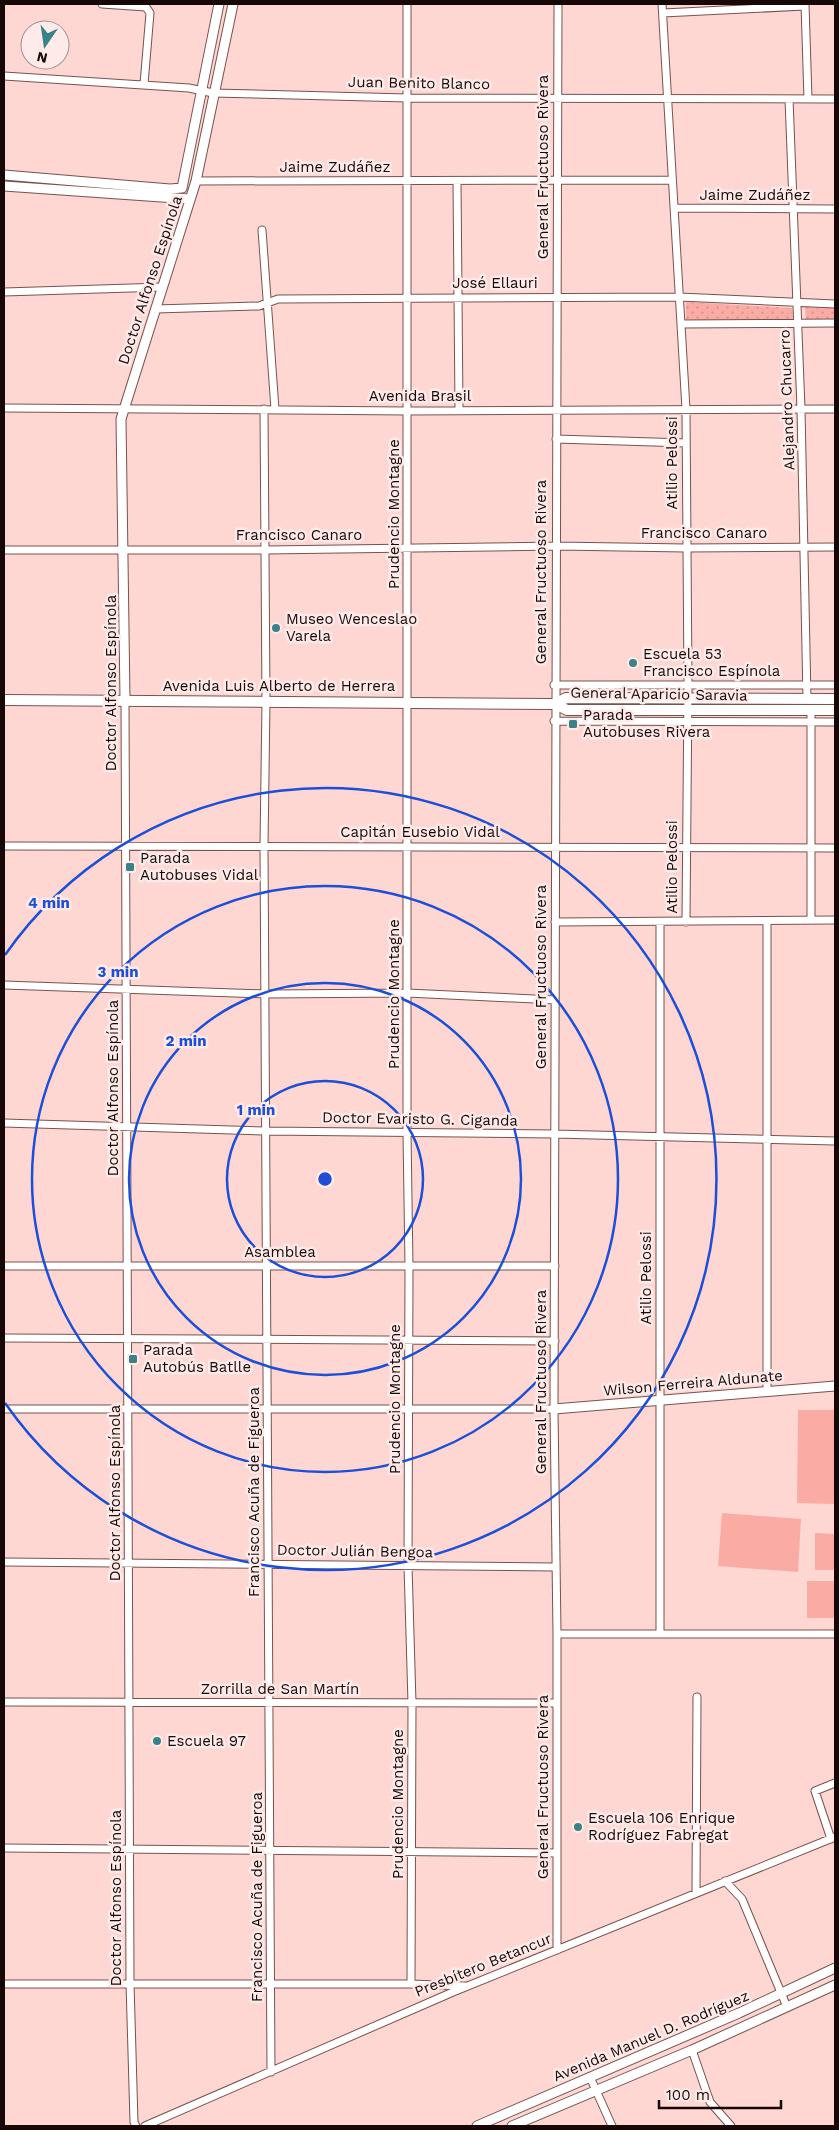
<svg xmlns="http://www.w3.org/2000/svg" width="839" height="2130" viewBox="0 0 839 2130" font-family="'Work Sans',sans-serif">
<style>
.grass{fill:url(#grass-dots)}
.pitch{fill:#faaba4}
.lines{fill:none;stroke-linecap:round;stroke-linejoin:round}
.minor-casing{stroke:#7a514d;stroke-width:9}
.tertiary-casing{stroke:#7a514d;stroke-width:11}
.secondary-casing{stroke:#7a514d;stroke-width:12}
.minor{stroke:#fff;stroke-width:7}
.tertiary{stroke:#fff;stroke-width:9}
.secondary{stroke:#fff;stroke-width:10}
.ring{fill:none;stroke:#1d4ed8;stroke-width:2.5}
.poi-dot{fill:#3a828a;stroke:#feeae8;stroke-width:2}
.labels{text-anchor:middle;stroke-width:5;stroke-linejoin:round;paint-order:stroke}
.street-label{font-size:15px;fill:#170807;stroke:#feeae8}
.poi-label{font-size:15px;fill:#170807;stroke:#feeae8;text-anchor:start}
.centre{fill:#1d4ed8;stroke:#feeae8;stroke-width:2.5}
.ring-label{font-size:15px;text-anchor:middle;font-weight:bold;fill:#1d4ed8;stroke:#feeae8;stroke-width:5;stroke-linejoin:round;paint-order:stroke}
</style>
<defs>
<pattern id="grass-dots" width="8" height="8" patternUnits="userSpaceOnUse" patternTransform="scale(1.25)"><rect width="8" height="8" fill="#faaba4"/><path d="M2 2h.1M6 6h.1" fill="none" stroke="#d6928c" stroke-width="1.8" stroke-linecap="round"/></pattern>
</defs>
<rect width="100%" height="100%" fill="#fed7d3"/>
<path class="grass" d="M686,302L792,308L793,320H686Z
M805,307L835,308V320H806Z"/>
<path class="pitch" d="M798,1410H835V1504L797,1503Z
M722,1513L801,1519L798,1572L718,1566Z
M815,1533L835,1534V1570H815Z
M807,1581H835V1618H807Z"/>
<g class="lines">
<g class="minor-casing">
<path id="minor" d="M102,4L146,7L150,13L144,84
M407,4V1133L409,1266L408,1566L412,1703L411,1984
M662,4L686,409L688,685L686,922
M805,4L808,99
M663,13L805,6
M4,76L189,88L213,93L407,98L835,99
M789,99L801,409L807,699
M196,181L672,180
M457,181L459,410
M674,208L835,209
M262,230L275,409
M4,292L163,287
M156,309L259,306L278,299L679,297L835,304
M681,324L835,323
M4,408L408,411L835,409
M264,409L266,701L264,846L271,2072
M556,439L686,443
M4,550H266L556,546L686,548L835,547
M554,685H835
M125,699L130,1983L134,2122L136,2126
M811,710V920
M554,721L835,722
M4,846L835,848
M767,921V1391
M555,922L835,920
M4,985L266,994L407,993L555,1000
M4,1123L266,1131L554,1134L835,1141
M4,1266H555
M4,1338L555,1341
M4,1409H554
M4,1562L555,1567
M557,1634H835
M660,1634V922
M4,1702L557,1703
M831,1839L815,1791L835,1783
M4,1848L557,1853
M725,1881L742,1899L787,2007
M696,1893L697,1697
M557,1950V1634L554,1409L558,4
M4,1984H411L465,1986
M692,2050L710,2102L731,2126
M590,2077L612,2126
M145,2126L453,1992L835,1837"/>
</g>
<g class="tertiary-casing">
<path id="tertiary" d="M4,175L170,189L182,188L219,4
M4,186L190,199
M125,699L121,419L196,181L233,4
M554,1409L835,1386
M477,2126L739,2013L835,1968
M512,2126L692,2050L835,1985"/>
</g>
<g class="secondary-casing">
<path id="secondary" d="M4,700L555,704L567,710H835
M555,704L566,698L835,699"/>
</g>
<use href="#minor" class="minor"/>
<use href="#tertiary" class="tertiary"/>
<use href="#secondary" class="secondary"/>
</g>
<g class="ring">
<circle cx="325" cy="1179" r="98"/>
<circle cx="325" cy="1179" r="196"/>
<circle cx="325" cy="1179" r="293"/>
<path d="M5 955A391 391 0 1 1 5 1403"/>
</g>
<g class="poi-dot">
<circle cx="276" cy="628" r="5"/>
<circle cx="633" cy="663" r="5"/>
<rect x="568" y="719" width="10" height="10" rx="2.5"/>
<rect x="125" y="862" width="10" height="10" rx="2.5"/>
<rect x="128" y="1354" width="10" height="10" rx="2.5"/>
<circle cx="157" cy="1741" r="5"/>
<circle cx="578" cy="1827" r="5"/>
</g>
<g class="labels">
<g class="street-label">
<text transform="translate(419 83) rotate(1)" y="5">Juan Benito Blanco</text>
<text x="335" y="172">Jaime Zudáñez</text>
<text transform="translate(543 167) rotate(-90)" y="5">General Fructuoso Rivera</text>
<text x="755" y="200">Jaime Zudáñez</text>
<text transform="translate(150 280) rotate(-72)" y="5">Doctor Alfonso Espínola</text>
<text x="495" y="288">José Ellauri</text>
<text x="420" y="401">Avenida Brasil</text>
<text transform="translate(787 400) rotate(-92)" y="5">Alejandro Chucarro</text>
<text transform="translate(672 463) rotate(-90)" y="5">Atilio Pelossi</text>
<text transform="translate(394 514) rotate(-90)" y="5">Prudencio Montagne</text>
<text x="704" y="538">Francisco Canaro</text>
<text x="299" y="540">Francisco Canaro</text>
<text transform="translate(541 572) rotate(-90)" y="5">General Fructuoso Rivera</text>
<text transform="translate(111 683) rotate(-90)" y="5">Doctor Alfonso Espínola</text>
<text x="279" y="691">Avenida Luis Alberto de Herrera</text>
<text transform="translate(659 694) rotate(1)" y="5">General Aparicio Saravia</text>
<text x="420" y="837">Capitán Eusebio Vidal</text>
<text transform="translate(672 867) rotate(-90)" y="5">Atilio Pelossi</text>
<text transform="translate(541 977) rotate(-90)" y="5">General Fructuoso Rivera</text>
<text transform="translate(394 994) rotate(-90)" y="5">Prudencio Montagne</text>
<text transform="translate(113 1088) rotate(-90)" y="5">Doctor Alfonso Espínola</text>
<text transform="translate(420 1119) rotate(1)" y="5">Doctor Evaristo G. Ciganda</text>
<text x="280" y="1257">Asamblea</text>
<text transform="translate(646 1278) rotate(-90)" y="5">Atilio Pelossi</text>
<text transform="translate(541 1382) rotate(-90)" y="5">General Fructuoso Rivera</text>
<text transform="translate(693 1383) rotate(-5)" y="5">Wilson Ferreira Aldunate</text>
<text transform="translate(395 1399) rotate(-90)" y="5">Prudencio Montagne</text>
<text transform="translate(254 1492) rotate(-90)" y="5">Francisco Acuña de Figueroa</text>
<text transform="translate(115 1493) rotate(-90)" y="5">Doctor Alfonso Espínola</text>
<text transform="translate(355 1551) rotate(1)" y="5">Doctor Julián Bengoa</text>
<text x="280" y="1694">Zorrilla de San Martín</text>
<text transform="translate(543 1787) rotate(-90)" y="5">General Fructuoso Rivera</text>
<text transform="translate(398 1804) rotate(-90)" y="5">Prudencio Montagne</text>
<text transform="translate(257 1897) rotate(-90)" y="5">Francisco Acuña de Figueroa</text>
<text transform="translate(116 1898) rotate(-90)" y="5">Doctor Alfonso Espínola</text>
<text transform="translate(483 1965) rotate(-22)" y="5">Presbítero Betancur</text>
<text transform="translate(651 2036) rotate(-23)" y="5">Avenida Manuel D. Rodríguez</text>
</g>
<g class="poi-label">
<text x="286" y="624">Museo Wenceslao<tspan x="286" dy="17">Varela</tspan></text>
<text x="643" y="659">Escuela 53<tspan x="643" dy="17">Francisco Espínola</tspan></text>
<text x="583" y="720">Parada<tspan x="583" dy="17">Autobuses Rivera</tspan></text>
<text x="140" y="863">Parada<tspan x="140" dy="17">Autobuses Vidal</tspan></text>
<text x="143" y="1355">Parada<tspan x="143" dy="17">Autobús Batlle</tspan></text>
<text x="167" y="1746">Escuela 97</text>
<text x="588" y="1823">Escuela 106 Enrique<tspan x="588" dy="17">Rodríguez Fabregat</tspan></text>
</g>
</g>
<circle cx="325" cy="1179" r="8" class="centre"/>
<g class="ring-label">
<text x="49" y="908">4 min</text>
<text x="118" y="977">3 min</text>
<text x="186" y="1046">2 min</text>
<text x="256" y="1115">1 min</text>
</g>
<rect width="839" height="2130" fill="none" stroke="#170807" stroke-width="10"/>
<g transform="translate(45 45) rotate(193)"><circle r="24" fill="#feeae8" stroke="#a2908e"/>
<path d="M0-4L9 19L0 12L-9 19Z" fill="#3a828a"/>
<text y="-8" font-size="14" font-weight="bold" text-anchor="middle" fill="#170807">N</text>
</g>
<path d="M659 2100v8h122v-8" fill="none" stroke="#170807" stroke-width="2.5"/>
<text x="666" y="2100" font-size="15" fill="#170807" stroke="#feeae8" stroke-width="4" paint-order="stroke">100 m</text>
</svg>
